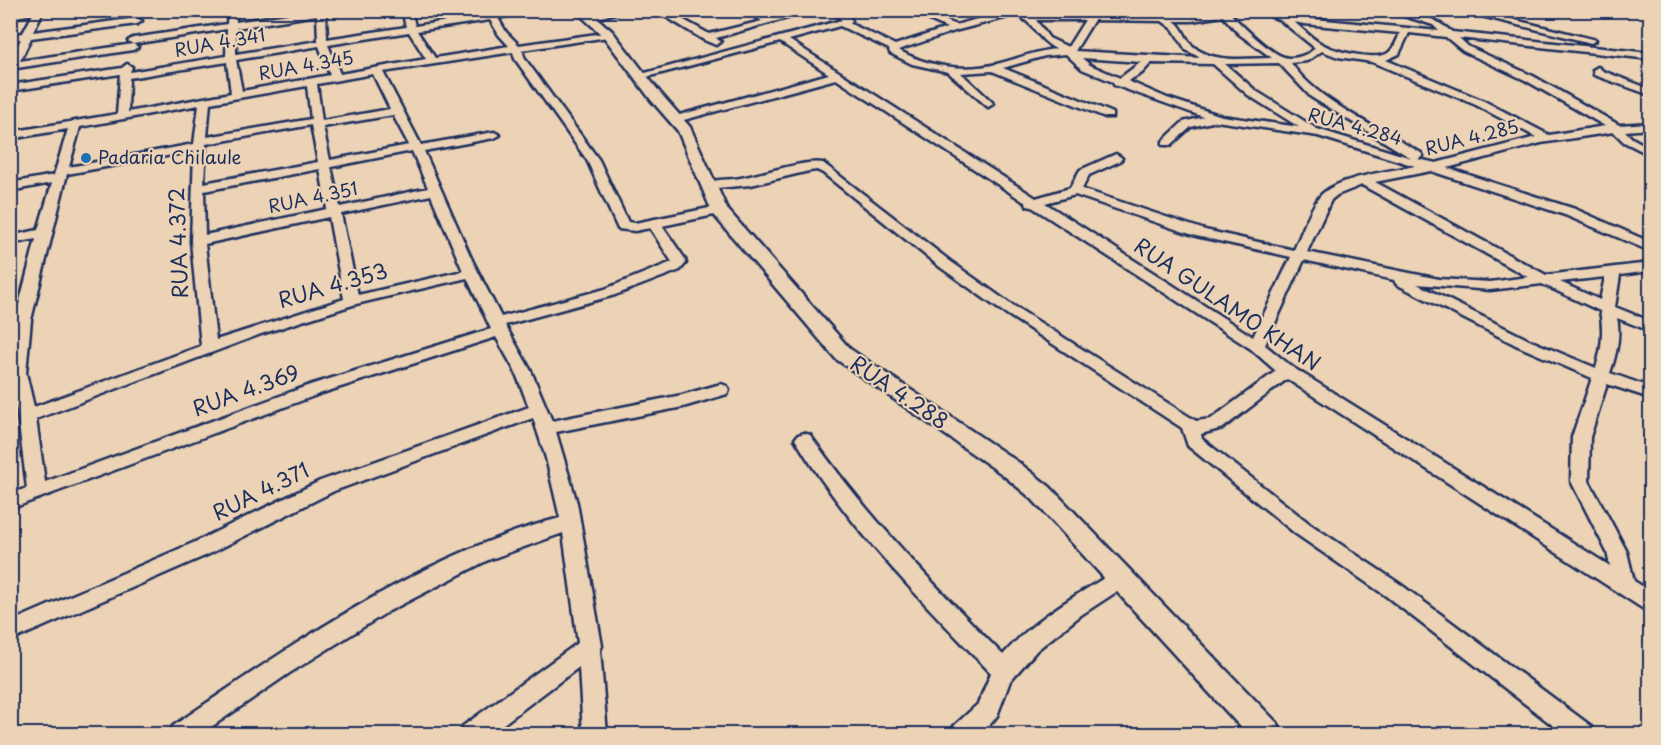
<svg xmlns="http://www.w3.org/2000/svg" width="1661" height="745" viewBox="0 0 1661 745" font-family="'Playpen Sans',sans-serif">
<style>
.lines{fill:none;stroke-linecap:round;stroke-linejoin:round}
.minor-casing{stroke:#1b2f5e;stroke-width:5}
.tertiary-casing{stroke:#1b2f5e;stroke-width:5}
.minor{fill:#edd3b5;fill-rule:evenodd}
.tertiary{fill:#edd3b5;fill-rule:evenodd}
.poi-dot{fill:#1f6fb2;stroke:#edd3b5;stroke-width:2}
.labels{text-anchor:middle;stroke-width:4.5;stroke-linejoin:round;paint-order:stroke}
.far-street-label{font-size:18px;fill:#1b2f5e;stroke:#edd3b5}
.far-poi-label{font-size:18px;fill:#1b2f5e;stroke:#edd3b5;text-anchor:start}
.street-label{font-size:21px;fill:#1b2f5e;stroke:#edd3b5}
</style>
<rect width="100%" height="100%" fill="#edd3b5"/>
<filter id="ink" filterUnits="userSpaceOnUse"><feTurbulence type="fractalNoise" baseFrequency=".0167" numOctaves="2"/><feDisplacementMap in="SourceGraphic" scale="12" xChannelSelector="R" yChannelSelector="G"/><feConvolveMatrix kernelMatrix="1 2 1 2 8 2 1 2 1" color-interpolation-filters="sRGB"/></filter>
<g filter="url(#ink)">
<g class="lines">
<g class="minor-casing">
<path id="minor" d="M22,10H46L42,13L33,32L137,18L142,21L137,24L31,38L20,61L133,44L138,47L133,50L17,68L10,75V60L21,39L10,41V35L23,33L33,14L10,18V12Z
M228,10H236V22L314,10H339L326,14L327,39L406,27L402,10H411L415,26L487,15L485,10H494L495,13L540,10L498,18L506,32L519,45L611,32L613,34L608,37L522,50L525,59L599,160L628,222L635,223L719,206L726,210L719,214L662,226L685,259L686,263L680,270L615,295L505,325L531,371L552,421L682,395L721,384L727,386L729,390L727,394L683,407L556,432L577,503L602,646L600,650L607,734H583L579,667L490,734H460L463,726L578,643L563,533L488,560L389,611L288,674L201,734H170L173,726C289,647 423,553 560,518L546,458L533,418L334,491L207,555L10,641V622L193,543L320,481L529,407L515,371L496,337L322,393L10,509V494L27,488L18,416L10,377V363L15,320L36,239L10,244V236L38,230L52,183L10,191V183L54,175L68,129L10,139V132L117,114L120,74L10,91V85L122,68L127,64L132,67L130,72L226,56L227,29L133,44L128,41L133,38L227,24ZM317,15L318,41L236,54V28ZM490,20L499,35L509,46L435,58L417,31ZM409,32L426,59L340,74L328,45ZM319,46L330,75L242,91L236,60ZM513,52L515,59L587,160L618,229L635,231L650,228L672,262L605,289L501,317L472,260L424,151L494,138L500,135L494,132L421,145L383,72ZM227,62L231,93L128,112L129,78ZM373,74L390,109L322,121L317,84ZM307,86L311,119L207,137L210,103ZM199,105L194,144L69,167L80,127ZM393,115L409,145L330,160L323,127ZM311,125L318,162L204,183L206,144ZM194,151L191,241L201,346L34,407L26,373L31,320L67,174ZM412,151L428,188L340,207L331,167ZM320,169L327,209L205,235L204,191ZM431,195L463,271L358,295L341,214ZM329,217L344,299L216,340L205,244ZM467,278L491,329L310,385L45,482L36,419L261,334L356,304Z
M609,10H626L588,21L584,18Z
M655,10H666L709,34L762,21L744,10H756L771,18L800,10H816L716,38L721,42L716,45L704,40Z
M830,10C840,10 847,10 852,21L849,23L895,45L947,28L908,10H921L956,25L1009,10H1022L1031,14L1088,15L1090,10H1099L1097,15L1162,13L1192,15L1223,10H1247L1231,14C1241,25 1270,53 1284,57C1294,60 1309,55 1315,48L1280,20L1255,10H1269L1304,18L1439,31L1433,25L1385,10C1409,10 1433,16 1452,32L1650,53V59L1459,38L1469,47L1533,76L1619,125L1650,123V129L1625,131L1632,138L1650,148V155L1624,142L1614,132L1541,143L1447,168L1575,209L1650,242V251L1565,215L1431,171L1375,182L1546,275L1650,263V271L1620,275L1615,307L1650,321V331L1617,318C1621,336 1616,356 1610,373L1650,387V398L1607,384L1590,437L1589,481L1627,552L1634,581L1650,591V611L1642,608L1287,379L1223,428L1201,434L1202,439L1310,524L1400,584L1591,726L1594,734H1564L1386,596L1296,534L1188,446L1182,428L999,309L940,267L823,173L817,170L809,171L751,185L705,189L703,186C710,179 725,180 734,179C758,176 804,159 823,163L950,261L1009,303L1196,421L1211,419L1276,371L1251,349L1032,207L1027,206L1026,203L836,79L680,121H672V117L829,74L780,42L639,79L634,76L842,20ZM1016,15C1036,23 1035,38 1056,49C1035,51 1017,59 997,64C964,72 928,67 898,50L958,30ZM1223,16L1239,34L1272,58C1246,58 1215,64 1194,47C1185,40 1184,27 1174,21H1192ZM1036,20H1085L1068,47L1049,38ZM1094,20L1162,21L1173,29L1186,50L1201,58L1075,51ZM1294,22L1304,24L1400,33C1397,40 1395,48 1388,53C1376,61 1337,52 1324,45C1313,40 1304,30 1294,22ZM840,26L889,49L890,53L912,64L948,72L988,107L993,104L992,102L961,73L992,71L1105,117H1113V113L1003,68L1045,56L1066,54L1082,69L1113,82L1114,85L1204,117L1183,122L1163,141V145H1171L1191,127L1216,121L1318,136L1415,166C1390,171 1339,177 1321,195C1311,206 1301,235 1294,250L1205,230L1082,189L1089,175L1120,161L1122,158L1116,154L1080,170L1070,188L1036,198L789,40ZM1409,33L1446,37L1463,51L1525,80L1605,126L1549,135L1484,101L1386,60L1399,54ZM1322,51L1338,57L1372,62L1476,105L1536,137L1436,163L1418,159L1423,156L1421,153C1382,130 1315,100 1291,63L1307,61ZM1082,58L1141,62L1120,78L1090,65ZM1151,63L1213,64L1248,95L1299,127L1222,116L1167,98L1128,81L1142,73ZM1279,63L1311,97L1411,158L1317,129L1256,91L1225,64ZM1362,185L1528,277L1490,282L1439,279L1307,252L1331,200L1337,195ZM1075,195L1196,236L1291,257L1253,337L1045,203ZM1304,260L1394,280L1396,284L1518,346L1592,378L1572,437L1571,481L1607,552L1610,566L1292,367L1265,345ZM1605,277L1600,300L1560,282ZM1417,284L1490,290L1542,284L1600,311C1604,330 1602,349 1596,368L1529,340Z
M1457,10H1475L1596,40L1591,43Z
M1598,67L1603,71L1650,89V95L1594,75L1593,70Z
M804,433L810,435C867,516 934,585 1003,655C1033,620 1074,596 1113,573L1120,571L1127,573L1130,579L1127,585L1081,615L1037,650L1010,681L997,716L982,734H951L954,726L978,704L991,673C921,600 847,526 795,439L798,435Z"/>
</g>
<g class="tertiary-casing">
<path id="tertiary" d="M575,10H587L612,31L661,94L690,127L727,209L850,349L1018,462L1050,487L1278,724L1282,734H1247L1032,499L1002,474L836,359L713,214L678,131L651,100L604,37Z"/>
</g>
<use href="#minor" class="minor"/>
<use href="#tertiary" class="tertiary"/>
</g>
</g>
<circle class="poi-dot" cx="86" cy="158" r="6"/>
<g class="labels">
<g class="far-street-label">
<text transform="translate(220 43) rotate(-10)" y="6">RUA 4.341</text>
<text transform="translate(306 66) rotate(-10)" y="6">RUA 4.345</text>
<text transform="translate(1355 127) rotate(15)" y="6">RUA 4.284</text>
<text transform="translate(1472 138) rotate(-14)" y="6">RUA 4.285</text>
<text transform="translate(313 198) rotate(-12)" y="6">RUA 4.351</text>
</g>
<g class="far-poi-label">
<text x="98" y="164">Padaria Chilaule</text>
</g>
<g class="street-label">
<text transform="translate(179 243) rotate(-92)" y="7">RUA 4.372</text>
<text transform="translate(333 286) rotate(-16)" y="7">RUA 4.353</text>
<text transform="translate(1227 305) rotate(34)" y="7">RUA GULAMO KHAN</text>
<text transform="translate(246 391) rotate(-20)" y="7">RUA 4.369</text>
<text transform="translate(899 393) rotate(34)" y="7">RUA 4.288</text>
<text transform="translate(261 492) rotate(-26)" y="7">RUA 4.371</text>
</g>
</g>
<rect width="1661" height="745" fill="none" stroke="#edd3b5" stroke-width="36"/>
<rect x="18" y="18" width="1625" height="709" fill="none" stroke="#1b2f5e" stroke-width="2" filter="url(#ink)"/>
</svg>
